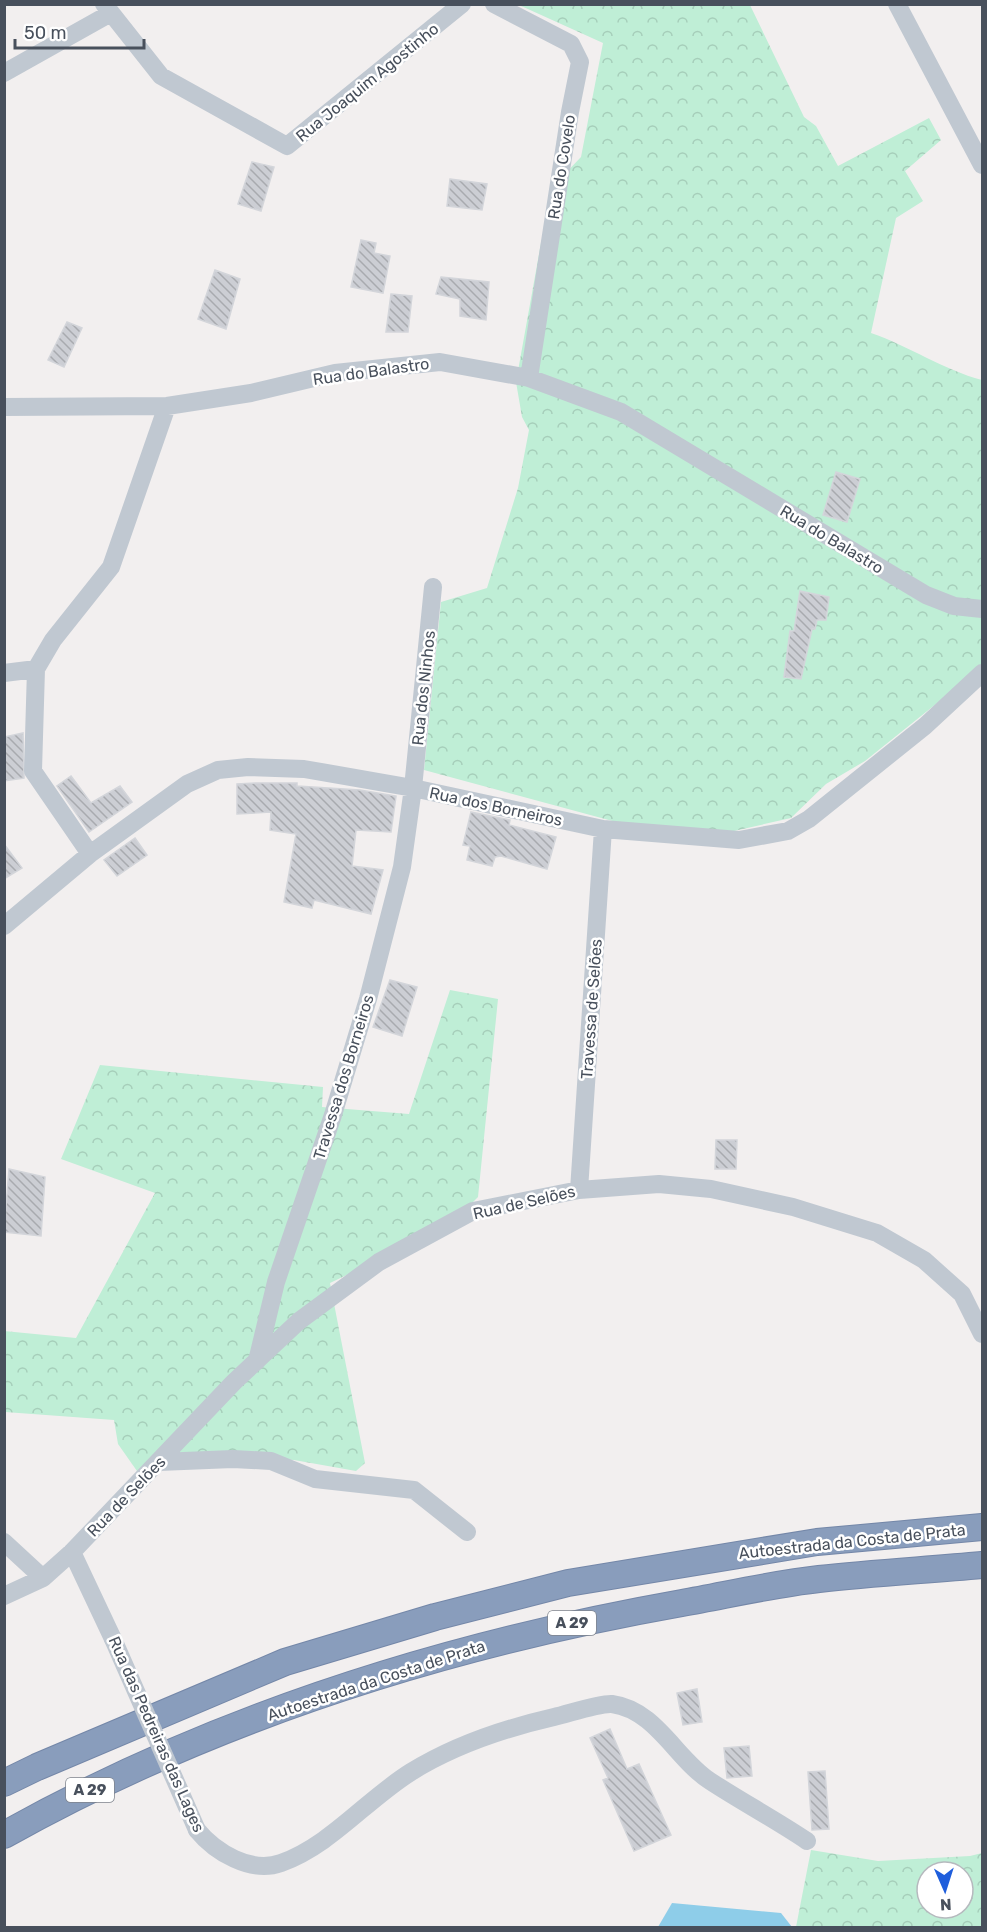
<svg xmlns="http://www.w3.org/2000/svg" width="987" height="1932" viewBox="0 0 987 1932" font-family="Rubik,sans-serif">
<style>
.forest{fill:url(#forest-crowns);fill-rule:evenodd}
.water{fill:#8ecde9}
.building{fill:url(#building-back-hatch);stroke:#d3d5da;stroke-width:1.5}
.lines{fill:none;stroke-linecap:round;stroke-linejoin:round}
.highway-casing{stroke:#7487a8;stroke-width:28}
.minor{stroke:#c0c8d1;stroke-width:18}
.highway{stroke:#899dbc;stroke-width:26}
.minor-bridge{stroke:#c0c8d1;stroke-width:18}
.labels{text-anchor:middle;stroke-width:5;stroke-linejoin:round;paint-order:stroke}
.shield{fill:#fff;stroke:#7f848d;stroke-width:1.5}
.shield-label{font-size:15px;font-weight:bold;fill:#48505c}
.street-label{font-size:16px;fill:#48505c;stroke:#fff}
</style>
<defs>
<pattern id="forest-crowns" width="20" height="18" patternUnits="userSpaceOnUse" patternTransform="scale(1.5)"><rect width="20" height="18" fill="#bfeed6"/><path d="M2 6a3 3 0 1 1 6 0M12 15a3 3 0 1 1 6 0" fill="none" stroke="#a6ceba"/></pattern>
<pattern id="building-back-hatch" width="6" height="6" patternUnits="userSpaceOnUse" patternTransform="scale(1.5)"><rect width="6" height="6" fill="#ccced4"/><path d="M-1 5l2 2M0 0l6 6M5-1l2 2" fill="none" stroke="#a8aaaf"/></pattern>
</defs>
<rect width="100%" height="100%" fill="#f2efef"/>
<path class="forest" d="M519,5H750L804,117L816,126L838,166L929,118L941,140L905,171L923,201L896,218L871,333C909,346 944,370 982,380V667L865,761L826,784L791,818L734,831L642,829L424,770L441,602L487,588L518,488L529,430L522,417L516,382L541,243L559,180L581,157L603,43Z
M450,990L498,999L478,1197L449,1226L330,1283L365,1463L356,1471L294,1460L221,1458L137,1471L118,1444L114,1420L5,1412L4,1331L76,1338L155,1193L61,1159L100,1065L323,1087L322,1107L409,1114Z
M811,1850L878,1861L970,1856L982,1853V1927H796ZM927,1872H963V1908H927Z"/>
<path class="water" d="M672,1903L781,1913L792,1927H658Z"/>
<path class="building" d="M252,162L274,167L261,211L238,204Z
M450,179L487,184L482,210L447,206Z
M361,240L376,243L374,253L390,256L383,293L351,287Z
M215,270L240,279L226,329L198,319Z
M441,277L489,282L486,320L460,316V299L436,294Z
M391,294L412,296L408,332H386Z
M67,322L82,328L64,367L48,360Z
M836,472L860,479L847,522L823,515Z
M800,591L829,597L826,620H817L815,629H812L801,679L784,677L790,631H794Z
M23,733L24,778L4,781V737Z
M71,776L91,803L120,786L132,802L89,832L57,786Z
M256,783H297V786L360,790L396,796L391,832L356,830L352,866L383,870L371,914L314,900L312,908L284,902L296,834L270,830L271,812L237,814V784Z
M471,812L510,820L509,825L556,837L547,869L501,856L495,857L492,866L467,860L470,846L463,845Z
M135,838L147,855L117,876L104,860Z
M4,844L22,868L4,879Z
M390,980L417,987L402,1036L373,1027Z
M716,1140H737L736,1169H715Z
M9,1169L45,1177L41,1236L4,1232Z
M697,1689L702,1722L683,1725L677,1693Z
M610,1729L627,1769L639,1764L671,1835L634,1851L603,1780L608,1778L590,1738Z
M749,1746L752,1776L727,1778L724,1748Z
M825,1771L829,1829L812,1830L808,1772Z"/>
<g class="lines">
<g class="highway-casing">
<path id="highway" d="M4,1783L37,1767L285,1662L435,1617L568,1583L817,1542L982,1527
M4,1835C215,1717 445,1645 682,1603C727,1595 773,1584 819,1579C873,1573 928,1570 982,1565"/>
</g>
<path class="minor" d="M104,4L161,76L287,146L462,4
M494,4L571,44L580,62L570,112L529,378
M897,4L982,165
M4,73L111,13
M4,407L167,406L251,393L335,373L440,362L529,378L621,412L926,595L954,606L982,609
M4,673L36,669
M90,854L33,771L36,669L53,640L111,567L167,406
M4,926L90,854L187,784L218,770L248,767L304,769L413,788L603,829L739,840L788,831L809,819L925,726L982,673
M579,1190L603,829
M257,1361L276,1282L333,1115L368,999L402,867L413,788L433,587
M159,1462L233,1459L271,1461L315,1479L414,1490L467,1532
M4,1542L43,1578
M72,1552L113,1639
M4,1596L43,1578L72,1552L234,1382L299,1321L379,1262L473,1211L579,1190L659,1184L711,1189L793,1207L877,1233L924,1260L962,1294L982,1334
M197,1830C215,1852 251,1874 281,1863C331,1845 366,1800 411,1772C453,1746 506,1728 554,1717C568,1714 599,1703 612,1704C656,1710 676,1759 710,1781C742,1802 776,1820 807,1841"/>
<use href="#highway" class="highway"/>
<path class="minor-bridge" d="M113,1639L197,1830"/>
</g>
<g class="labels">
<g class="shield">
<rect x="548" y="1611" width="48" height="24" rx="4.5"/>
<rect x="66" y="1778" width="48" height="24" rx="4.5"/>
</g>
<g class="shield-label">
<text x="572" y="1628">A 29</text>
<text x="90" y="1795">A 29</text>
</g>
<g class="street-label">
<text transform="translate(367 82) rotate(-39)" y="6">Rua Joaquim Agostinho</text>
<text transform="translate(561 167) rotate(-81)" y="6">Rua do Covelo</text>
<text transform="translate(371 371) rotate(-8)" y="6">Rua do Balastro</text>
<text transform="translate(832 539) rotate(31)" y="6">Rua do Balastro</text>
<text transform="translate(423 688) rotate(-84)" y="6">Rua dos Ninhos</text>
<text transform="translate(496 806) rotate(12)" y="6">Rua dos Borneiros</text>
<text transform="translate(591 1009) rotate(-86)" y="6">Travessa de Selões</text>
<text transform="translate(343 1077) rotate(-73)" y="6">Travessa dos Borneiros</text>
<text transform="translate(524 1202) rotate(-13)" y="6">Rua de Selões</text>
<text transform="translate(126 1496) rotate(-46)" y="6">Rua de Selões</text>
<text transform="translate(852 1541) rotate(-6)" y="6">Autoestrada da Costa de Prata</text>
<text transform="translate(376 1680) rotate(-18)" y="6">Autoestrada da Costa de Prata</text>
<text transform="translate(157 1734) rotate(66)" y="6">Rua das Pedreiras das Lages</text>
</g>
</g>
<rect width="987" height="1932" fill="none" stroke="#48505c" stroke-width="12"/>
<g transform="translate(945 1890) rotate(177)"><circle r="28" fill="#ffffff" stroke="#b6b9be" stroke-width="1.5"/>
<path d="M0-4.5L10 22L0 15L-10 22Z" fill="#1f5edc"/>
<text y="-9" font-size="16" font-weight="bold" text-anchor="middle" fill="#48505c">N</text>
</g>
<path d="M15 39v9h129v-9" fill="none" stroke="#48505c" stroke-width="3"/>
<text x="24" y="39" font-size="18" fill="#48505c" stroke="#ffffff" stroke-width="4.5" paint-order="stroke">50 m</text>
</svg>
